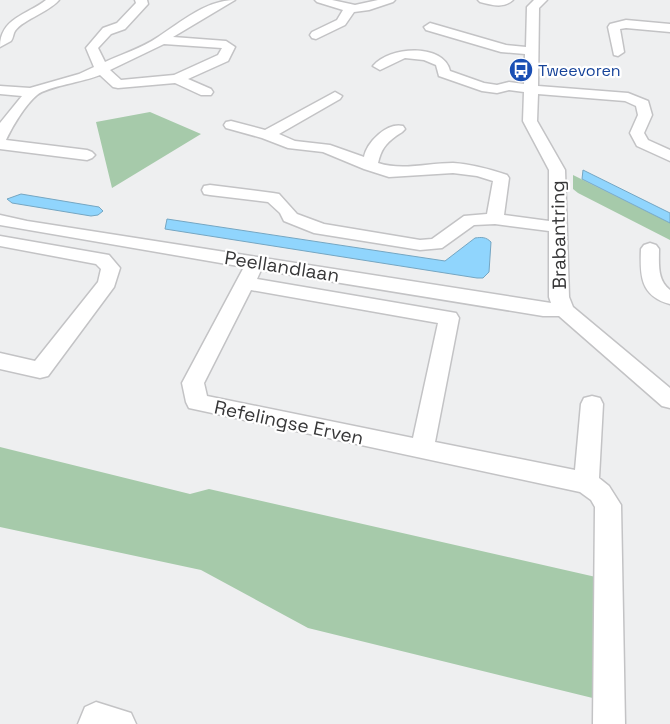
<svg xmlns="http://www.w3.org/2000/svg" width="670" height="724" viewBox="0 0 670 724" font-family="'Space Grotesk',sans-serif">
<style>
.green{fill:#a6caaa}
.water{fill:#90d5fd;stroke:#75a6c2}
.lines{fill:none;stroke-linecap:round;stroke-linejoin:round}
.minor-casing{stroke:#c3c3c5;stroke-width:3}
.minor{fill:#fff;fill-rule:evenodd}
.labels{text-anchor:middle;stroke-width:4.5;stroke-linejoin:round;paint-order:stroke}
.far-transit-label{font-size:16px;fill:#164399;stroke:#fff;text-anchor:start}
.street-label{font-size:19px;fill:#373738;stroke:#fff}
</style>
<rect width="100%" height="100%" fill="#eeeff0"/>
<path class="green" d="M150,112L201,134L112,188L96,122Z
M573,175L670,223V240L578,193L573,189Z
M0,447L190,494L209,489L609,580V702L308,628L201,570L0,527Z"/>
<path class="water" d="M583,170L670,213V223L582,179Z
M21,194L99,207L103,211L98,215L91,216L12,203L7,199Z
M167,219L445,261L475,238C482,237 486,237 491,242L489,272L483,278H477L165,229Z"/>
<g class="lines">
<g class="minor-casing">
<path id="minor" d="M46,0H59C48,13 19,21 14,33C13,36 13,38 11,41L0,47C0,18 27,15 46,0Z
M135,0H147L148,4L125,29L111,34L98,48L105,62C122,54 142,48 158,37C181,22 206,0 235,0L173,37L226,41L235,47L228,61L188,79L211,89L213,92L211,95H201L175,83L118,88L113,87L100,75C84,82 48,86 37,95C25,105 12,127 6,140L87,150L92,152L95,155L92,158L87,160L0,149V123L22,96L0,94V86L30,88L79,74L94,67L86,48L103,28L117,23L136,3ZM164,44L222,48L218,55L174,75L121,80L110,70Z
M315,0H332L355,5L378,0H395L393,2L369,10L354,12L345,25L316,39L312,38L310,35L312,32L337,20L343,10L317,2Z
M478,0H513C503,9 492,5 480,2Z
M534,0H547L539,8L538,86L628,93L648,101L652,115L644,133L648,140L670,150V161L637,146L630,133L638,115L636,106L625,101L538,94L537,121L565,170L569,297L573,307L670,388V408L662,406L559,316H543L261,270L257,279L456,313L459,318L435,442L575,470L581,404L584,398L592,396L600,398L603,404L599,478L609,486L621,505L625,724H593L595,507L591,500L580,492L189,408L186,402L182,383L244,267L0,225V215L27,221L551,303L549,297V231L495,224L474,225L442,248L420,250L314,233L284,221L280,213L268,202L210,195L204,194L202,190L204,186L210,185L273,193L279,194L297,214L324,224L420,240L432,239L464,216L487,214L493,181L477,176L453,173L389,177L364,169L323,152L288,148L262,138L226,128L224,125L226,122L231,121L265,130L335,92L342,96L340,99L279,134L295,141L330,145L364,157C367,142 387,122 403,126L405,129C402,133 400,133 396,136C385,144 381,150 378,163C402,171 428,163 453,163C471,164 489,169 507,175L509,178L504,215L549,221V170L523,121L524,92L509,90L497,93L482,91L439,76L436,65L424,60L405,58L380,70L373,66C389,46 444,43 450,71L484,83L497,85L509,82L524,84L525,54L501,52L426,30L424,27L430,23L506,45L526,47L527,7ZM251,290L438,323L413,438L207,396L204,383Z
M626,20L670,24V32L626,28L620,29L624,52L618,56L614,55L608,27L610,24Z
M0,236L109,255L120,268L114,287L48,376L40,378L0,369V353L35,361L98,282L101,269L96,264L0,246Z
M650,243L656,245L659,249C659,264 657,280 670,290V304C640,296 640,275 641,249L644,245Z
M96,702L131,713L136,724H78L85,707Z"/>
</g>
<use href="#minor" class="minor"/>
</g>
<defs>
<g id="bus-disc" transform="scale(1.25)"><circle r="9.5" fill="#1a4fb4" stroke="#fff"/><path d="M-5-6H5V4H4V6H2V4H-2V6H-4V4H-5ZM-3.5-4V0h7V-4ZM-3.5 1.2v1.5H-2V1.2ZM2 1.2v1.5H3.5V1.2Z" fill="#fff"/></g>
</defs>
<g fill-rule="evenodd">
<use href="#bus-disc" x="521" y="70"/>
</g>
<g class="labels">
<g class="far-transit-label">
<text x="538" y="76">Tweevoren</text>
</g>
<g class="street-label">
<text transform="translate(558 235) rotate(-91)" y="7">Brabantring</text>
<text transform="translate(282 266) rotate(9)" y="7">Peellandlaan</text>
<text transform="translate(289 422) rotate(12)" y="7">Refelingse Erven</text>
</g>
</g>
</svg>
